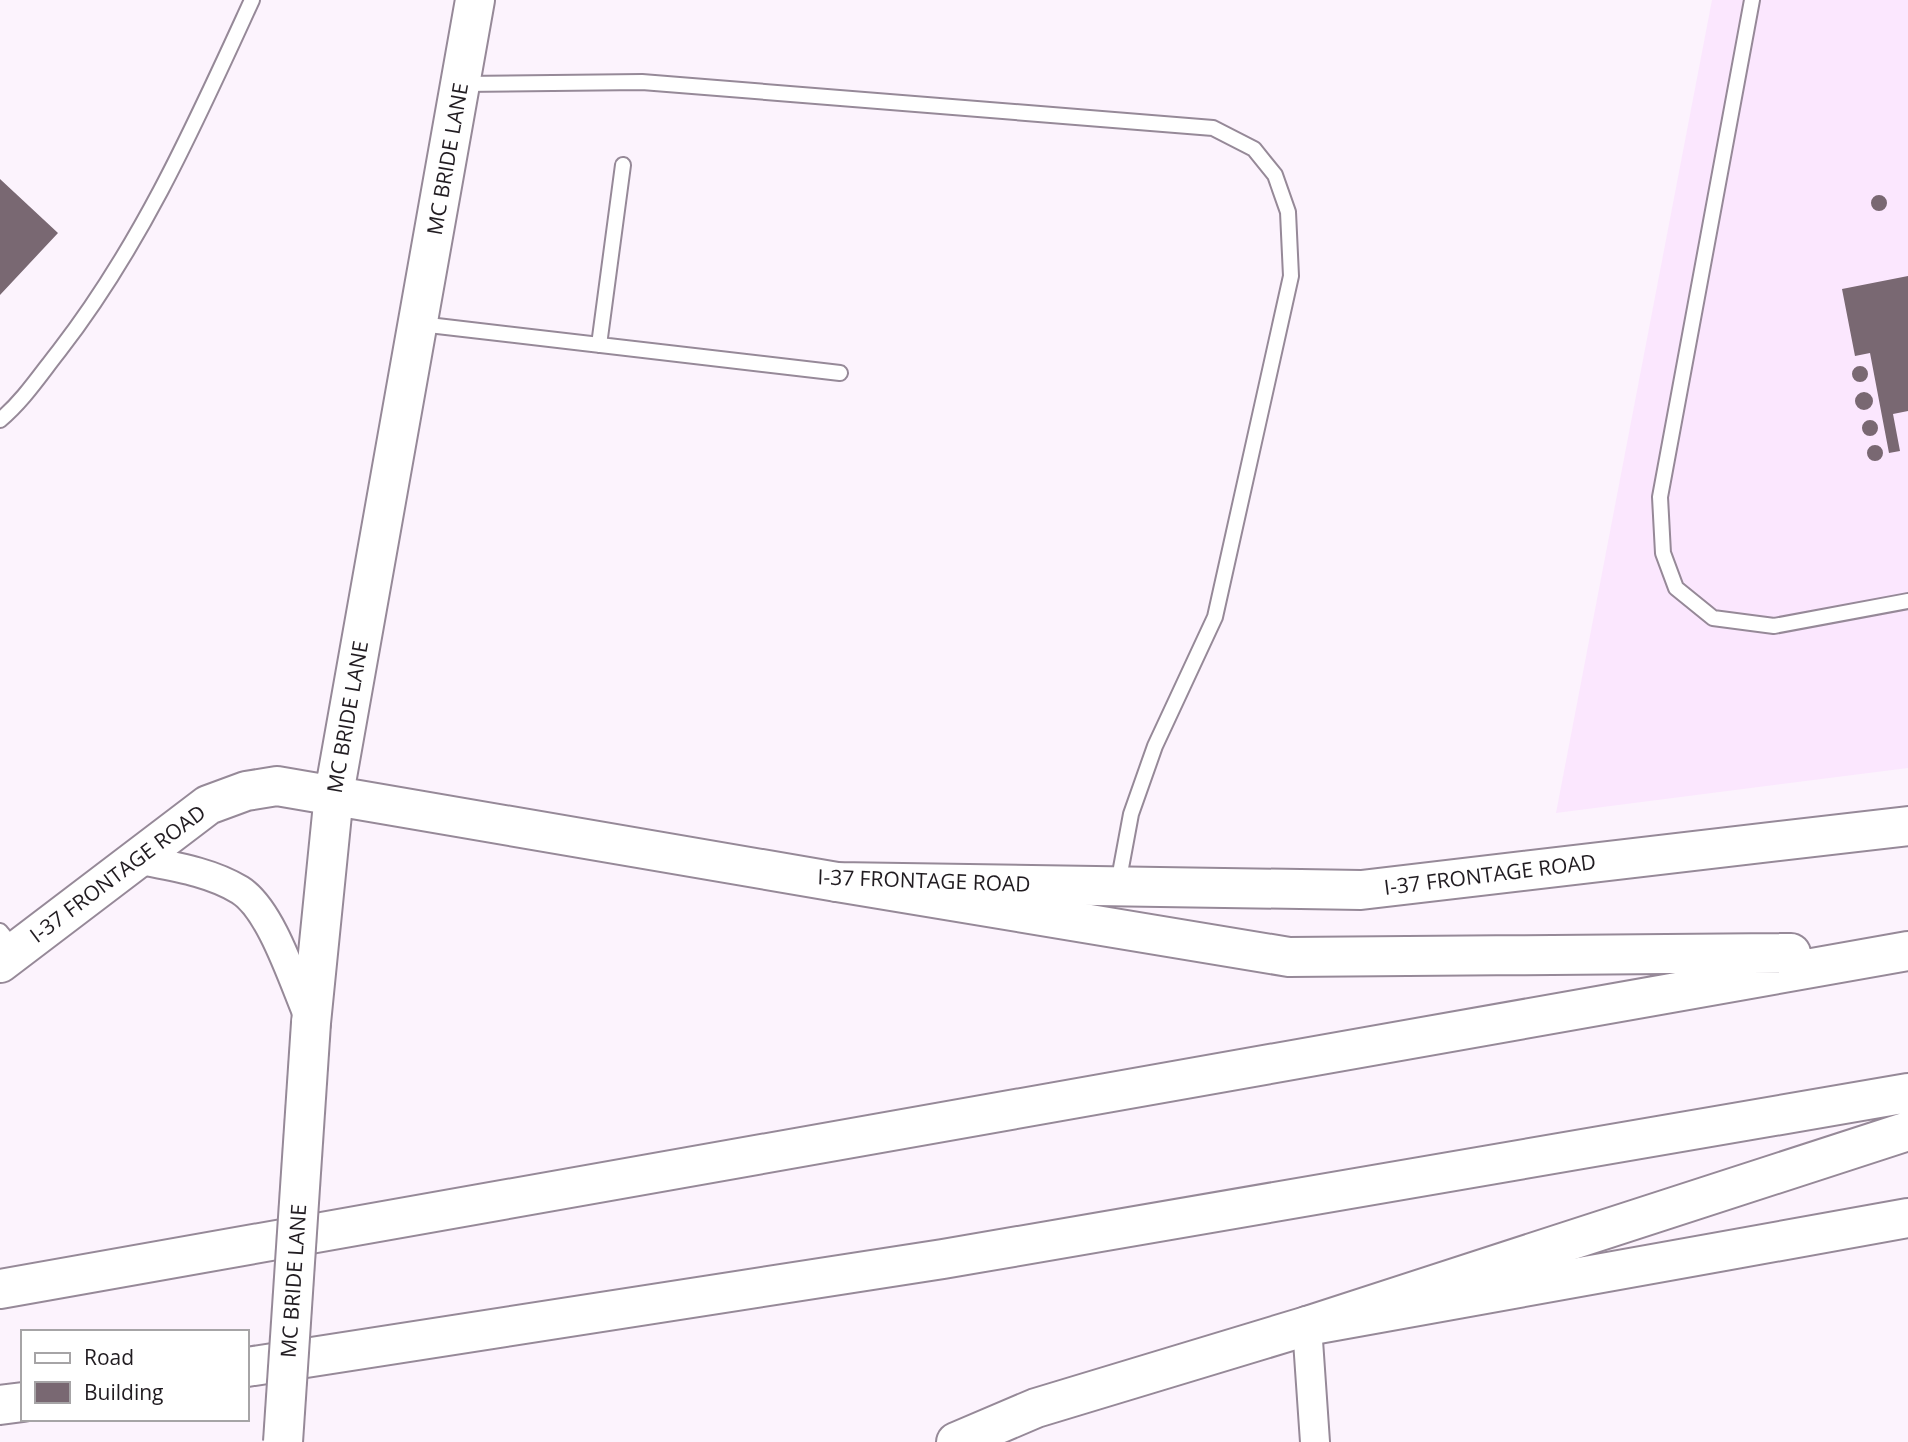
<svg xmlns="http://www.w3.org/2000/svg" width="1908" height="1442" viewBox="0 0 1908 1442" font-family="'Open Sans',sans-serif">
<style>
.built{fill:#fbe7fe}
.building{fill:#796872}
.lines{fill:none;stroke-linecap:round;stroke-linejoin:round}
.lane-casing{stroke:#968998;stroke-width:18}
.street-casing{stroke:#968998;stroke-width:32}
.secondary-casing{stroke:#968998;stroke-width:42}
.highway-casing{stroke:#968998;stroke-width:42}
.lane{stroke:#fff;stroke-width:14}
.street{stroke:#fff;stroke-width:28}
.secondary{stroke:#fff;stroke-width:38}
.highway{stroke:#fff;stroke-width:38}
.secondary-bridge-casing{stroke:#968998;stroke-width:42;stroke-linecap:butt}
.secondary-bridge{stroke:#fff;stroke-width:38}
.labels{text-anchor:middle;stroke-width:6;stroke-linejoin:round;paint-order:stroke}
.street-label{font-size:21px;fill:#211c21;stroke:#fff}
</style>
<rect width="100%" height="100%" fill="#fcf3fd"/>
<path class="built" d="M1712,0H1908V768L1556,813Z"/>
<path class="building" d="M0,179L58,233L0,295Z
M1871 203a8 8 0 1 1 16 0a8 8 0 1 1-16 0Z
M1908,276V411L1893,414L1900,451L1889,453L1870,353L1855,356L1842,289Z
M1852 374a8 8 0 1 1 16 0a8 8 0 1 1-16 0Z
M1855 401a9 9 0 1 1 18 0a9 9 0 1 1-18 0Z
M1862 428a8 8 0 1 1 16 0a8 8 0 1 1-16 0Z
M1867 453a8 8 0 1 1 16 0a8 8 0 1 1-16 0Z"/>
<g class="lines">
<g class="lane-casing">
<path id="lane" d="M1752,0L1660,497L1663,553L1676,588L1713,618L1774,626L1908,601
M463,84L642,82L1213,128L1254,149L1275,175L1288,212L1291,276L1215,617L1155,746L1131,814L1118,884
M420,324L840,373
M599,345L623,165
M0,420C23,401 40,375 59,351C142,244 196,122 252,0
M0,931L15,949"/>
</g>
<g class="street-casing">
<path id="street" d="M136,859C170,866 209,871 240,890C272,910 295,986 311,1022
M1307,1326L1315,1442"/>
</g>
<g class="secondary-casing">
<path id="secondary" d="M0,963L208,805L246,791L277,786L837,882L1361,890L1908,826
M311,1023L334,794L475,0
M956,1442L1036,1408L1307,1326L1908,1218"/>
</g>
<g class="highway-casing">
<path id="highway" d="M837,882L1289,957L1791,953
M0,1289L1908,951
M1307,1326L1908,1131
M247,1367L943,1259L1908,1093
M0,1405L23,1402"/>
</g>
<use href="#lane" class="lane"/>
<use href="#street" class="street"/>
<use href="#secondary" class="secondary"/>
<use href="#highway" class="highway"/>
<g class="secondary-bridge-casing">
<path id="secondary-bridge" d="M283,1442L311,1023"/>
</g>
<use href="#secondary-bridge" class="secondary-bridge"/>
</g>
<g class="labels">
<g class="street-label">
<text transform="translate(448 159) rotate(-80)" y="7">MC BRIDE LANE</text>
<text transform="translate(348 717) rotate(-80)" y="7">MC BRIDE LANE</text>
<text transform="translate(118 874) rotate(-37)" y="7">I-37 FRONTAGE ROAD</text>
<text transform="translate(1490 875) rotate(-7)" y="7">I-37 FRONTAGE ROAD</text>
<text transform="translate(924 881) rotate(2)" y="7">I-37 FRONTAGE ROAD</text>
<text transform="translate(294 1281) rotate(-86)" y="7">MC BRIDE LANE</text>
</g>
</g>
<rect x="21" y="1330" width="228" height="91" fill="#ffffff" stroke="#a6a4a6" stroke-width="2"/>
<rect x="35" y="1353" width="35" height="10" fill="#ffffff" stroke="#a6a4a6" stroke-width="2"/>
<text x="84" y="1365" font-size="21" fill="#211c21">Road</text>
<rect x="35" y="1382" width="35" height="21" fill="#796872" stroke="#a6a4a6" stroke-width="2"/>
<text x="84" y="1400" font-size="21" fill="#211c21">Building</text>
</svg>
